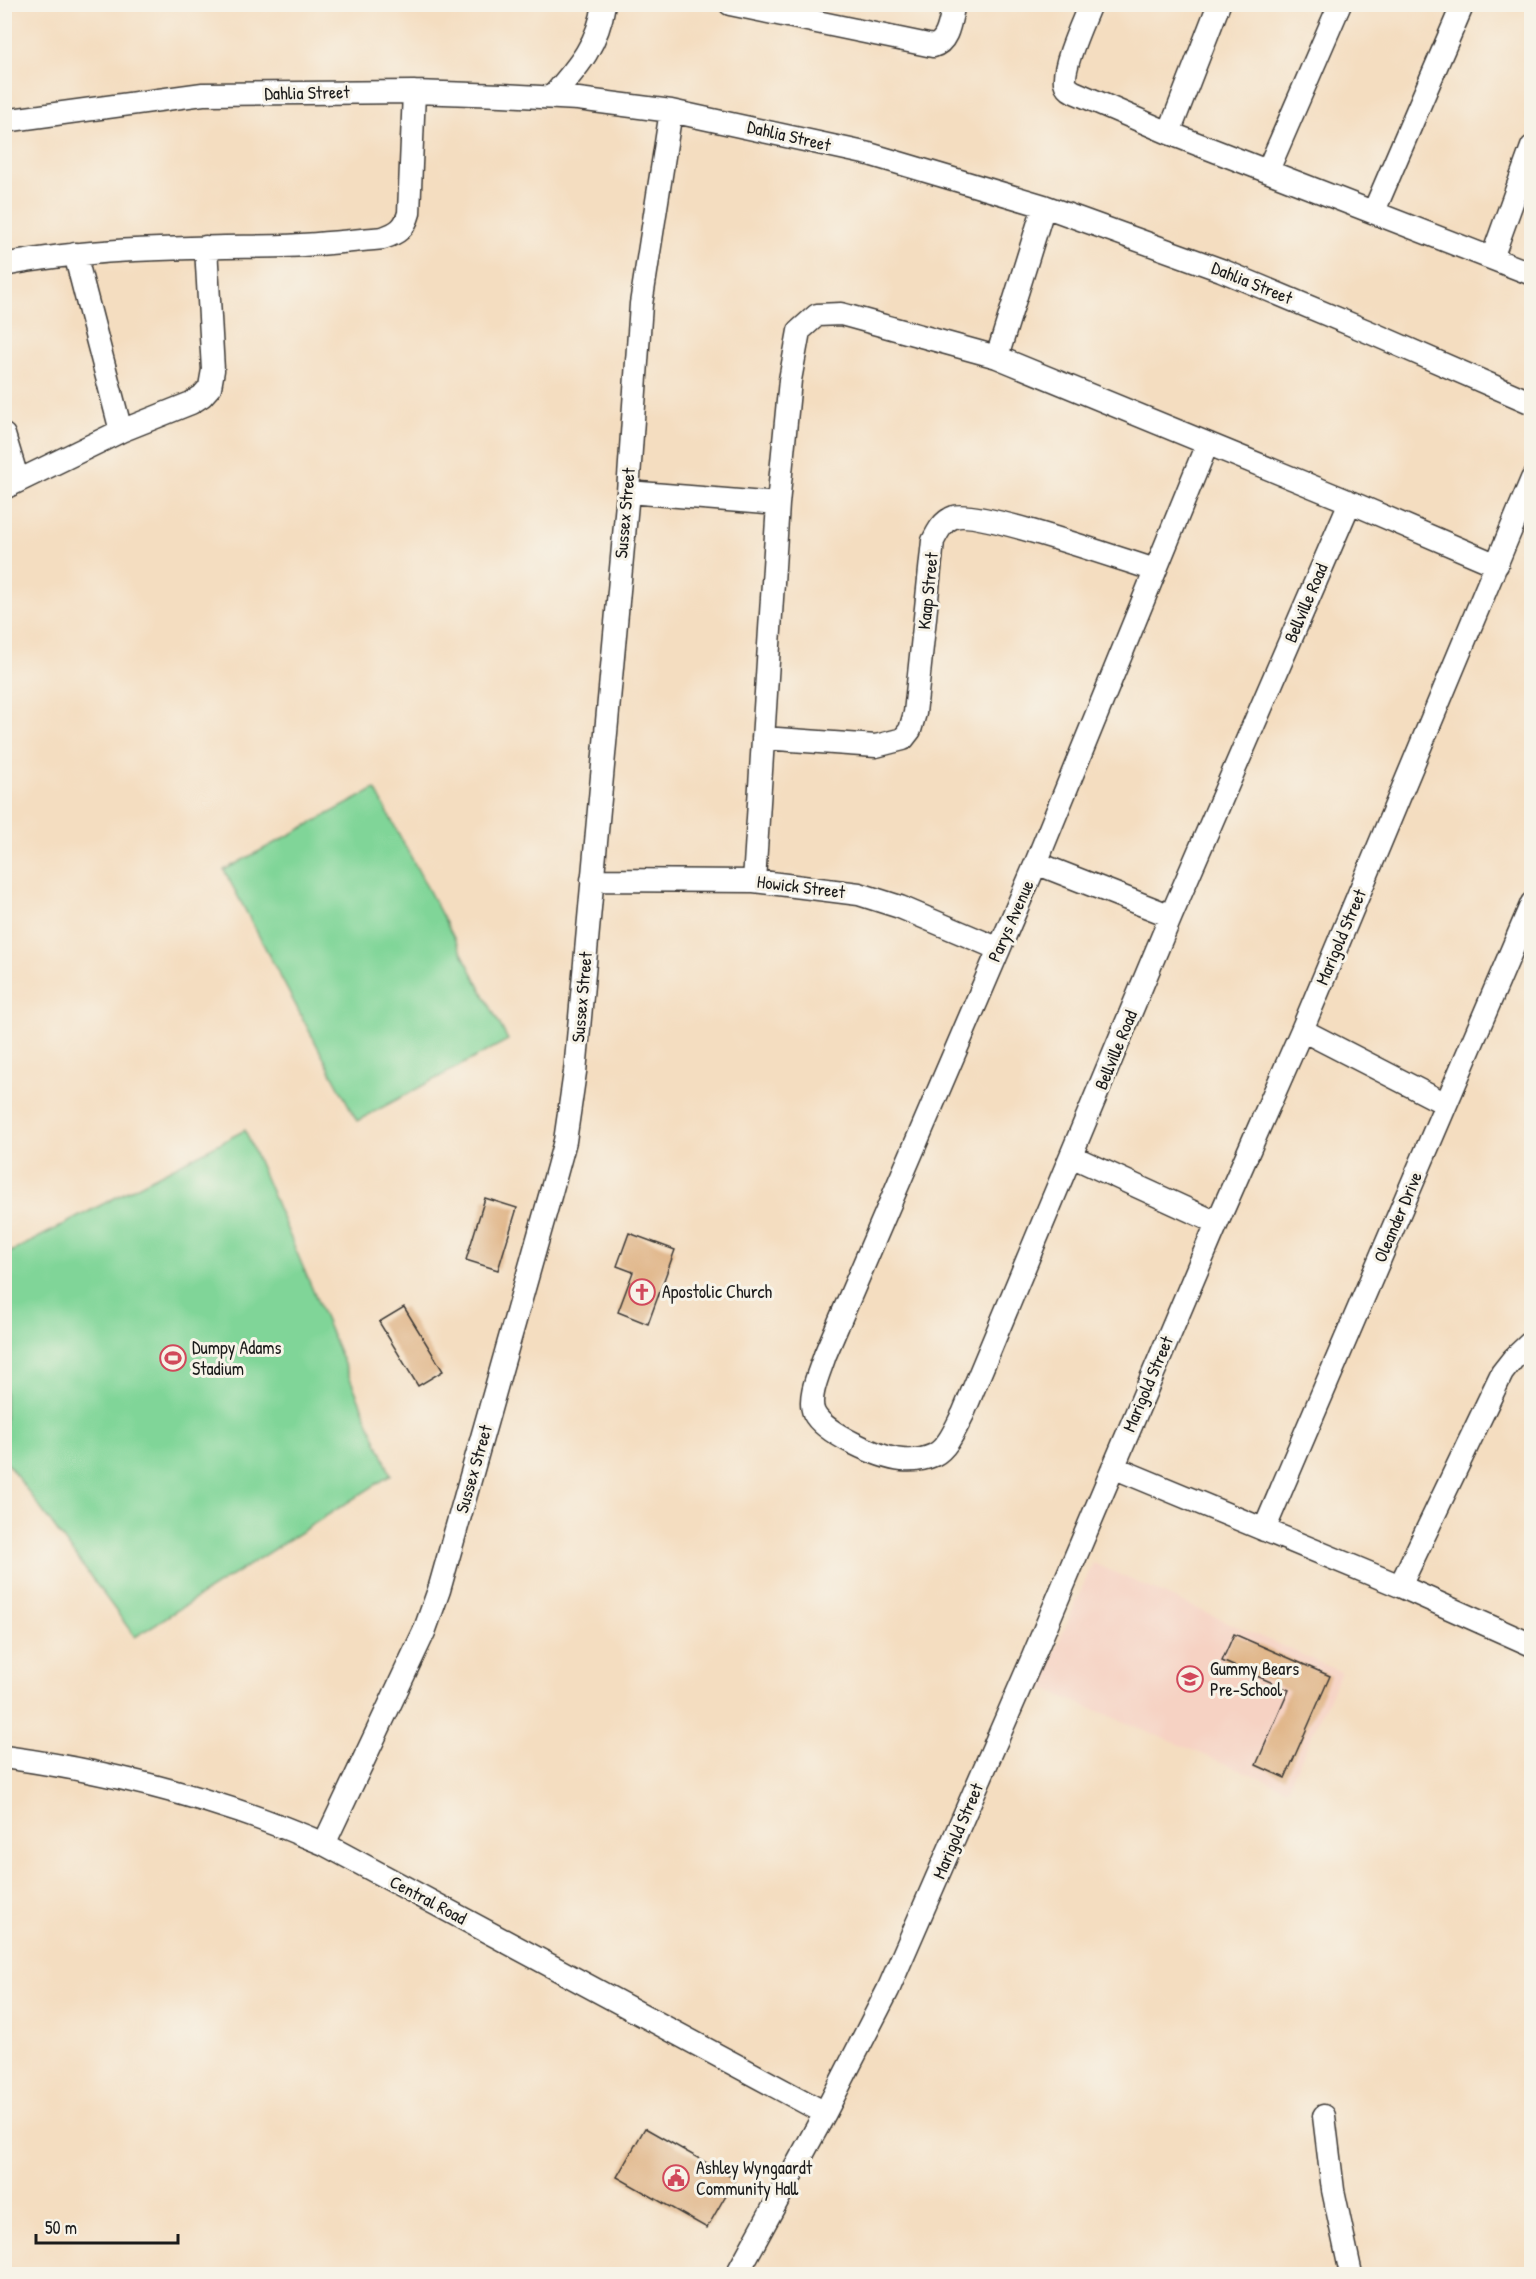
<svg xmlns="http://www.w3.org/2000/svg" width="1536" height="2279" viewBox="0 0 1536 2279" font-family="'Patrick Hand',sans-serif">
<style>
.built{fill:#f6d2c3}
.green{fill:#80d598;stroke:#4e785a;stroke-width:1.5}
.building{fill:#dfb284}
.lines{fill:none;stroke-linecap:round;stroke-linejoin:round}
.minor-casing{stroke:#3c3935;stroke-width:25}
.minor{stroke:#fff;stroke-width:22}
.labels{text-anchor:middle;stroke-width:6;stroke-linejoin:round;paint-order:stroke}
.street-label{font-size:18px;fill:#1c1c1c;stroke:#f7f3e8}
.poi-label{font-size:18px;fill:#1c1c1c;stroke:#f7f3e8;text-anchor:start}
</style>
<rect width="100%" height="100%" fill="#f7f3e8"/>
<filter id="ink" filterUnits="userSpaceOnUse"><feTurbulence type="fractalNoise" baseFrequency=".0167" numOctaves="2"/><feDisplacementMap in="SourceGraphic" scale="12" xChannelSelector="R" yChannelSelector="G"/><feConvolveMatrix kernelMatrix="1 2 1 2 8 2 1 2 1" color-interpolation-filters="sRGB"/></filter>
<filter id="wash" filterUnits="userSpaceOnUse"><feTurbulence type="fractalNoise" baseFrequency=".008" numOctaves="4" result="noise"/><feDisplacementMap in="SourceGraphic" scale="24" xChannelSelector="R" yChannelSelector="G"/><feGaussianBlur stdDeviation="1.35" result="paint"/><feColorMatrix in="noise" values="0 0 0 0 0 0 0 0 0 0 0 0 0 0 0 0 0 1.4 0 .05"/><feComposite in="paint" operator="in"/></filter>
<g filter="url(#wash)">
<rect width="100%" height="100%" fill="#f4ddc0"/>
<path class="built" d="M1093,1563L1341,1672L1287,1789L1039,1687Z"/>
<path class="green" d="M375,789L508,1040L357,1121L224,870Z
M245,1130L391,1475L135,1637L5,1460V1255Z"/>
<g id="blocks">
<path class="building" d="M485,1198L517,1208L498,1270L466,1260Z
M629,1233L675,1250L648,1324L618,1312L633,1272L617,1266Z
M404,1307L443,1371L418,1386L379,1322Z
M1234,1634L1330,1676L1285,1778L1256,1765L1289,1690L1222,1661Z
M645,2128L735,2179L707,2228L617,2177Z"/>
</g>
</g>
<g filter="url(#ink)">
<use href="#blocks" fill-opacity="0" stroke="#3c3935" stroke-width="1.5"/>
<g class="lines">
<g class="minor-casing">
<path id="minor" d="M730,4L933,46C949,42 950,19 954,4
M1090,4C1083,22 1063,64 1065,82C1066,87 1070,90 1074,92L1169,133L1532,274
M552,97C578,67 598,45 604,4
M4,121L203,94L414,92L502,95L578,99L671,111L869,154L1044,206L1221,270L1369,332L1532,403
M1169,133L1219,4
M1268,170L1340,4
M1374,211L1463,4
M75,254L121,431
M1492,258L1532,147
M4,265C96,247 190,248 283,246C316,245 350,241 383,238C398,233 405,228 409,213L414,92
M997,357L1044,206
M4,435L18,481
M1207,444L1036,863L825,1355C820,1371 807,1397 814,1413C824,1433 880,1458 902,1460C912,1461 925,1459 934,1455C948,1448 956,1427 963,1414L1171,916L1350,502
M4,488L121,431L191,403L202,396L210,387L213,370L206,247
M628,492L778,504
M763,738L876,746L903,739L910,730L915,713L933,541C938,531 943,521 954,517C978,509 1123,560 1155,570
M1036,863L1171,916
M592,880L754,881L859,894L900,907L999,949
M754,881L778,504L790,380L799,331L817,315L841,314L997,357L1350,502L1497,565
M1302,1030L1446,1104
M1071,1156L1217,1223
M1113,1467L1400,1586L1532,1645
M1264,1530L1532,903
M1400,1586L1502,1373L1513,1359L1532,1341
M4,1757C114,1772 222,1800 324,1844L825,2113
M324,1844L424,1632L439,1590L550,1196L565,1141L575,1072L628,492L641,304L671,111
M1324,2116L1333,2190L1351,2274
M737,2274L825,2113L888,1990L1033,1657L1217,1223L1302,1030L1532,479"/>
</g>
<use href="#minor" class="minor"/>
</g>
</g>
<defs>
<g id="church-ring" transform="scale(1.35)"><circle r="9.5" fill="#f7f3e8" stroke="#d1495b" stroke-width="1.5"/><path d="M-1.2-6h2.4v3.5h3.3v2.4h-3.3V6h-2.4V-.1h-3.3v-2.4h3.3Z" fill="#d1495b"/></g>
<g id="stadium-ring" transform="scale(1.35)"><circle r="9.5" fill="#f7f3e8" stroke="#d1495b" stroke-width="1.5"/><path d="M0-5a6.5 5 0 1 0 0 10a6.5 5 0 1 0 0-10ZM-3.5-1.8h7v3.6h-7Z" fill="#d1495b"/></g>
<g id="school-ring" transform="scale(1.35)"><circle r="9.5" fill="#f7f3e8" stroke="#d1495b" stroke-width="1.5"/><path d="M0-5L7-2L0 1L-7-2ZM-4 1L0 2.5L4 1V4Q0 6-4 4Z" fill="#d1495b"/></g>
<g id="civic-ring" transform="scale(1.35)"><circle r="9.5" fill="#f7f3e8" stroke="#d1495b" stroke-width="1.5"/><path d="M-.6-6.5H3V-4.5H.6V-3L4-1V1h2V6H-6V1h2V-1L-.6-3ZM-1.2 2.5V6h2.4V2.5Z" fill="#d1495b"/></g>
</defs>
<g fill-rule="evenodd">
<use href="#church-ring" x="642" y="1292"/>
<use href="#stadium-ring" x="173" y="1358"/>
<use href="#school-ring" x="1190" y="1679"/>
<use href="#civic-ring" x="676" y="2178"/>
</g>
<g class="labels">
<g class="street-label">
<text transform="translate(307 93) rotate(-1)" y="6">Dahlia Street</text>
<text transform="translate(789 136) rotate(13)" y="6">Dahlia Street</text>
<text transform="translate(1252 283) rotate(22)" y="6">Dahlia Street</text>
<text transform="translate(625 513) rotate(-85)" y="6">Sussex Street</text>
<text transform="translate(928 591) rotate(-84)" y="6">Kaap Street</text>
<text transform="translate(1306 603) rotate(-67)" y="6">Bellville Road</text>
<text transform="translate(801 887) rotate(7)" y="6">Howick Street</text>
<text transform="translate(1011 921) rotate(-66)" y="6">Parys Avenue</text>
<text transform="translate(1341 937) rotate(-67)" y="6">Marigold Street</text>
<text transform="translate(582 997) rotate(-85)" y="6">Sussex Street</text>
<text transform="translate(1116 1050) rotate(-68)" y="6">Bellville Road</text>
<text transform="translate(1398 1217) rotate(-67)" y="6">Oleander Drive</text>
<text transform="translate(1148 1384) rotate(-67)" y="6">Marigold Street</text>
<text transform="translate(474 1469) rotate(-74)" y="6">Sussex Street</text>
<text transform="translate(958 1831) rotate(-67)" y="6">Marigold Street</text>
<text transform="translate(428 1900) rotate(28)" y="6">Central Road</text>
</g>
<g class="poi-label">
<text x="662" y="1298">Apostolic Church</text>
<text x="192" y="1354">Dumpy Adams<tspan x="192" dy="21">Stadium</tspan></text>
<text x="1210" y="1675">Gummy Bears<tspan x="1210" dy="21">Pre-School</tspan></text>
<text x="696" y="2174">Ashley Wyngaardt<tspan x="696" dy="21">Community Hall</tspan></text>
</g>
</g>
<rect width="1536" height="2279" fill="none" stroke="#f7f3e8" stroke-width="24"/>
<path d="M36 2234v9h142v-9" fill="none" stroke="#1c1c1c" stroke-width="3"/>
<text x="45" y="2234" font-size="18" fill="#1c1c1c" stroke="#f7f3e8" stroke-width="4.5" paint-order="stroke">50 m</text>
</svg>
